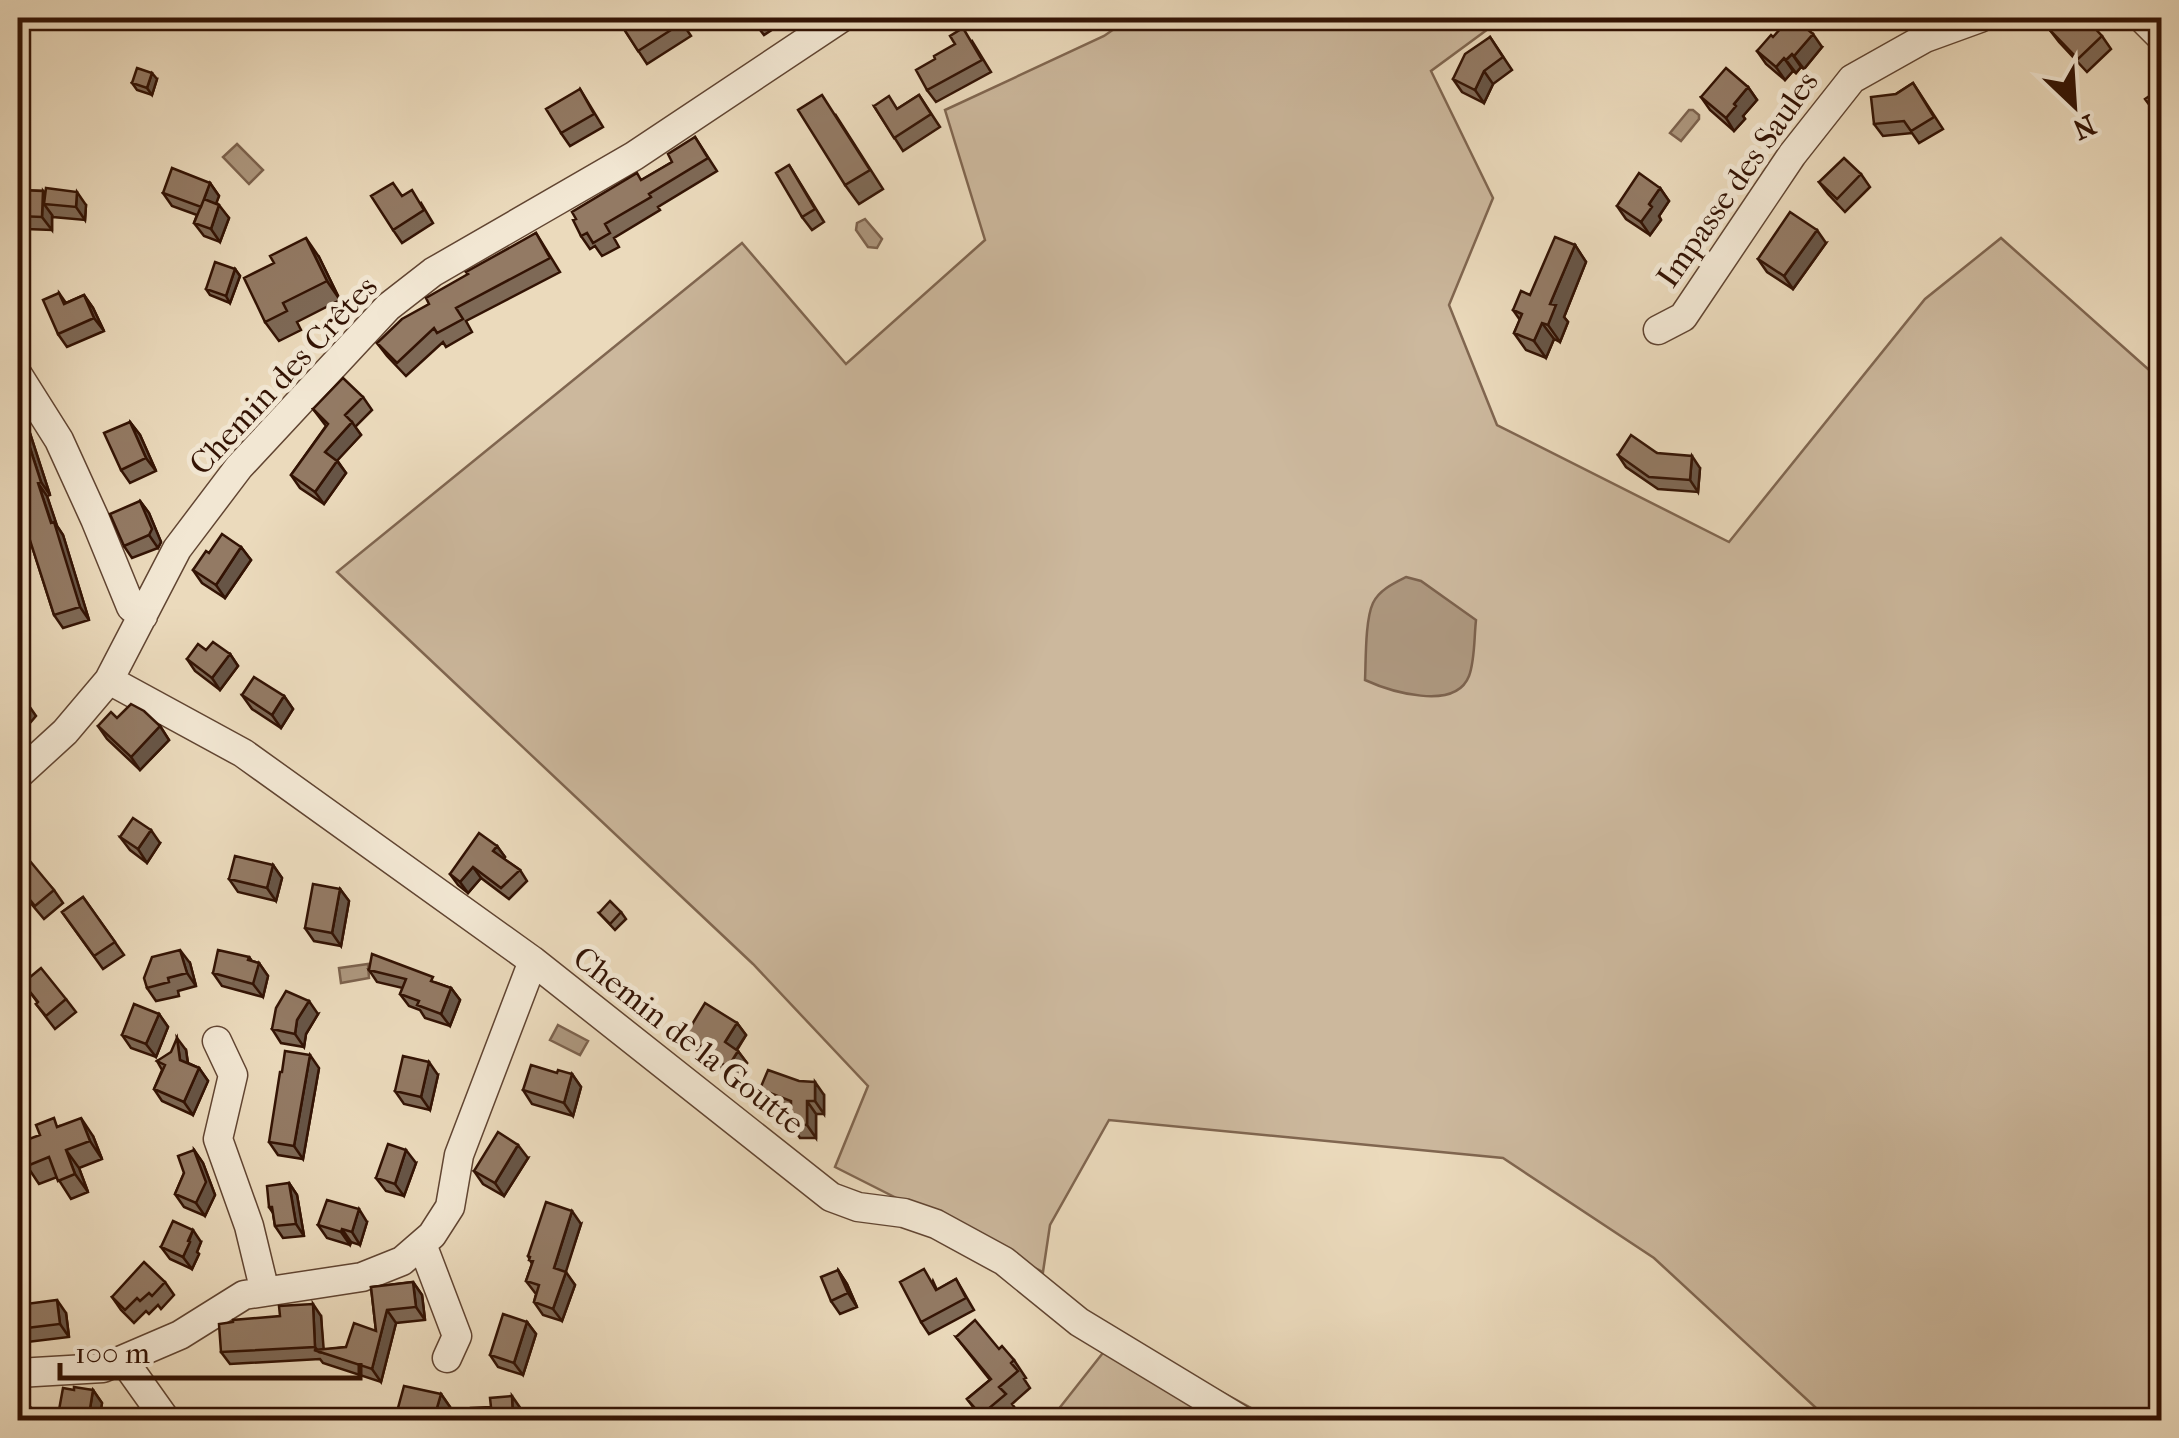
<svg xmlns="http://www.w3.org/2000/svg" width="2179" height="1438" viewBox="0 0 2179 1438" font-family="'IM FELL French Canon',serif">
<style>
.green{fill:#ccb89d;stroke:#806650;stroke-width:2.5}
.water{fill:#ac967d;stroke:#7c624d;stroke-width:2.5}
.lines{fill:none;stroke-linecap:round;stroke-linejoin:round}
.minor-casing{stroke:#614532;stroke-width:31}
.minor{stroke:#f2e7d3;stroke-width:28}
.wall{fill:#7e6956;stroke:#331304;stroke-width:2.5}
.shaded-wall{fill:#675546;stroke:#331304;stroke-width:2.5}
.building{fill:#937a64;stroke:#331304;stroke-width:2.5}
.labels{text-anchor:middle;stroke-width:10;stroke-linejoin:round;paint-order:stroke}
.street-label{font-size:32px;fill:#331304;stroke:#f2e7d3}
</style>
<rect width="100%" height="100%" fill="#ebdabc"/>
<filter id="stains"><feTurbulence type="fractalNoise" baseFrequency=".002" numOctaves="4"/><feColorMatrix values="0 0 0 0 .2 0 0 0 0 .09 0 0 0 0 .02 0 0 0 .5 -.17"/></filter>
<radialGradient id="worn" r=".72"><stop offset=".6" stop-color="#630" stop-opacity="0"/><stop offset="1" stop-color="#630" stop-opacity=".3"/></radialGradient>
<path class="green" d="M1130,18H1503L1431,71L1493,198L1449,305L1497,425L1729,542L1925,299L2001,238L2148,369L2161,364V1420H1829L1654,1258L1503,1158L1109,1120L1050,1225L1043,1272L835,1167L868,1086L753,964L337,572L742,243L846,364L985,240L945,110L1104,36Z
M1117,1335L1273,1420H1050Z"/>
<path class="water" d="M1689,110H1693L1699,115V119L1681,141L1670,133Z
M237,144L263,170L249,184L223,157Z
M865,219L882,239L877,248L868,247L856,230L857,223Z
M1406,577L1421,581L1476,620C1474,638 1475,660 1469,676C1455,712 1389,691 1365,680C1366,660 1365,620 1373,603C1379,590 1394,583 1406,577Z
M368,964L369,978L341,983L339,968Z
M558,1025L588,1041L580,1055L550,1040Z"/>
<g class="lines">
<g class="minor-casing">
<path id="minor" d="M2142,18L2162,38
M1658,330L1683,317L1792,155L1852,79L1925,38L1980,18
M18,375L59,440L95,519L131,607L143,616
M109,680L243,753L533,961L831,1197L858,1207L904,1213L936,1224L1004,1261L1079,1322L1241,1420
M18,775L65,732L109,680L177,549L239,467L388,307L433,272L634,156L841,18
M217,1041L233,1075L218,1139L249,1226L265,1292
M422,1244L457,1336L447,1358
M124,1361L166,1420
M18,1373L103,1368L180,1335L244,1295L362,1277L402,1261L432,1235L450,1207L459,1155L533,961"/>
</g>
<use href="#minor" class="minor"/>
</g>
<path class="wall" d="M679,18L691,36L647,64L622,26Z
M751,18H790L764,35Z
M2083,25L2102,36L2111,49L2087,72L2059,42L2049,29Z
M1490,37L1512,70L1493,84L1484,103L1462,92L1453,79Z
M1773,37L1822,47L1804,69L1801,67L1796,73L1793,71L1785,80L1766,64L1757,51Z
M972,41L991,72L936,102L927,90Z
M157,79L152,95L137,90L132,83Z
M1913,83L1943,129L1919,143L1912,133L1883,136L1874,124L1896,94Z
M1748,87L1757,100L1743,116L1745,119L1734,131L1710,110L1701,97Z
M580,89L603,127L570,146L561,133Z
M919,95L940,127L903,151L874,106L897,109Z
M835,114L883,189L859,204L845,185Z
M695,137L717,171L658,207L660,210L614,238L619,247L602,256L595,246L590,249L581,236L642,180L672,162Z
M789,165L824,222L812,230L802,217Z
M1861,174L1870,187L1845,212L1828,194L1819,182Z
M210,183L219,196L216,203L229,218L220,242L204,236L194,223L197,215L172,206L163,193Z
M1660,188L1669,201L1659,216L1661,220L1650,235L1626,219L1617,206Z
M18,190L43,191L45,194L86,205L85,220L53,217L52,215V230L26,229L18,218Z
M421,203L433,223L402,243L393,230Z
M536,233L560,272L466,321L472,332L446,347L443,342L406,376L387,356L377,343L429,304Z
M1826,243L1793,289L1767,272L1758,259Z
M1575,245L1586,262L1564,317L1568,322L1560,342L1554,339L1546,358L1526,350L1514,333L1520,320L1513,310L1530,295Z
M319,257L340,300L297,322L301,330L279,341L265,322Z
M235,269L240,276L230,303L210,295L206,289Z
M59,293L66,303L84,295L93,308L104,331L67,347L58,334Z
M363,397L372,410L355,427L361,435L337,460L346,473L324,504L300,488L291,475L326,426L313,409Z
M18,411L27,424L50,495L47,496L57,526L63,535L89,620L63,628L54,615L23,518L18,519Z
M130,422L140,435L156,471L130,483L121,470Z
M1657,453L1700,468L1698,492L1658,489L1626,467L1618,455Z
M140,501L149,513L161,542L158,548L132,558L124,546Z
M241,547L251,560L225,598L202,583L193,570L209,553Z
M206,650L230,654L238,666L220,690L195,671L187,659Z
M242,695L284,696L293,709L281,728L252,709Z
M117,718L160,726L169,740L140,770L107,739L98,726Z
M120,837L160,843L147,863L130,850Z
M497,846L505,857L504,859L520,870L527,881L509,899L481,878L468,893L458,885L450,874Z
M18,851L54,890L63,903L44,919L18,888Z
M273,865L282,878L276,901L238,892L229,879Z
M340,889L349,901L341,946L314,941L305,928Z
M83,897L124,955L103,969L62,912Z
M621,912L626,919L615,930L599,913Z
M249,957L252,961L259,963L268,976L263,997L222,986L213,973Z
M190,963L196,986L178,991L179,996L156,1001L147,988Z
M369,970L437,983L451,988L460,1000L450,1026L425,1018L420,1010L409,1006L400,994L403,988L377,982Z
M23,983L66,999L76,1012L55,1029L36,1004L38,1003Z
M159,1014L168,1027L156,1057L131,1048L122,1035Z
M318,1014L306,1034L304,1047L281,1043L272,1029Z
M737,1023L746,1035L737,1050L747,1063L736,1080L721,1070L715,1062L694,1048L685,1036Z
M186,1050L188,1063L199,1068L208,1081L193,1115L162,1101L154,1089L162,1070L157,1061Z
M319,1068L303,1159L278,1155L269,1142Z
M557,1073L572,1074L581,1087L573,1116L532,1104L523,1090Z
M438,1075L430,1110L404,1104L395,1091Z
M760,1089L824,1095V1114H816V1138H800L791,1124V1111L770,1102Z
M60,1126L93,1136L102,1159L79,1168L88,1192L71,1199L57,1177L39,1184L27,1166Z
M194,1150L203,1163L215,1195L205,1216L184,1207L175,1194Z
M528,1158L504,1196L483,1184L474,1171Z
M416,1163L404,1196L386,1191L376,1178Z
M289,1183L297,1195L304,1236L283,1238L275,1226L273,1213L269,1207Z
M367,1222L360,1245L351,1242L350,1245L327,1238L318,1225Z
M581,1224L565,1272L575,1285L562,1321L543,1315L534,1302L536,1294L526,1281L532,1264L528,1256Z
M201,1242L197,1252L199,1254L192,1269L170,1259L161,1247Z
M838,1270L847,1284L857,1307L840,1314L831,1301Z
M956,1279L974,1310L929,1334L921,1322L933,1281L937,1290Z
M165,1282L174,1295L161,1309L158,1305L149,1314L146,1311L134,1323L121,1310L112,1297Z
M413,1282L422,1295L425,1320L396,1323L381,1382L323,1363L320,1359L230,1364L221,1352L280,1316H321L323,1350L346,1347L376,1331L371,1287Z
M18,1305L66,1313L69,1337L27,1342H18Z
M527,1322L536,1334L523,1375L498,1367L490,1355Z
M956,1337L999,1349L1014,1360L1026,1378L1024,1379L1030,1388L1012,1404L1018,1412L1007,1420H983L967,1399L990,1380Z
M74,1390H93L102,1403L99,1420H67L59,1410Z
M441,1394L450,1407L446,1420H407L398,1408Z"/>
<path class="shaded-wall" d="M1813,34L1822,47L1804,69L1794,56Z
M1792,54L1801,67L1796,73L1786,60Z
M1784,58L1793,71L1785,80L1776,67Z
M1484,71L1493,84L1484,103L1475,90Z
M152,73L157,79L152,95L147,88Z
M1748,87L1757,100L1743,116L1745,119L1734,131L1726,118L1734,104Z
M210,183L219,196L210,220L201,207Z
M1660,188L1669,201L1659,216L1661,220L1650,235L1641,222L1649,204Z
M43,191L52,204H44L52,215V230L42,217Z
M77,192L86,205L85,220L76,207Z
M219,205L229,218L220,242L211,229Z
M1817,230L1826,243L1793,289L1784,276Z
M306,238L319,257L340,300L327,281Z
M1575,245L1586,262L1564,317L1568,322L1560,342L1548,325L1550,304Z
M235,269L240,276L230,303L226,296Z
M84,295L93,308L104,331L94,318Z
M1542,323L1554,339L1546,358L1534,341Z
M18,411L27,424L50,495L41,482Z
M130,422L140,435L156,471L146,458Z
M352,422L361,435L334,464L325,452Z
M1692,456L1700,468L1698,492L1690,480Z
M337,461L346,473L324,504L315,492Z
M38,483L47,496L57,526L63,535L89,620L80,607Z
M140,501L149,513L161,542L158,548L149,535Z
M241,547L251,560L225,598L216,585Z
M230,654L238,666L220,690L212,678Z
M284,696L293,709L281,728L272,715Z
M27,703L36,716L18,737V713Z
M160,726L169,740L140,770L131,757Z
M151,830L160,843L147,863L138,849Z
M497,846L505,857L501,862L493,851Z
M273,865L282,878L276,901L267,888Z
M473,867L481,878L468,893L460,882Z
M340,889L349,901L341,946L332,933Z
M180,950L190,963L196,986L187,973Z
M249,957L257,969L259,963L268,976L263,997L253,984Z
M451,988L460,1000L450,1026L441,1014Z
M309,1001L318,1014L306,1034L304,1047L295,1034L297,1020Z
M159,1014L168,1027L156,1057L146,1044Z
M737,1023L746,1035L733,1055L725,1042Z
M177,1038L186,1050L189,1072L180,1060Z
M738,1051L747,1063L736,1080L728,1067Z
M310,1055L319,1068L303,1159L294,1146Z
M429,1062L438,1075L430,1110L421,1097Z
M199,1068L208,1081L193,1115L184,1102Z
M572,1074L581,1087L573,1116L564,1103Z
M815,1082L824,1095V1114L815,1101Z
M807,1101L816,1114V1138L807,1125Z
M81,1118L93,1136L102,1159L90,1141Z
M518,1145L528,1158L504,1196L495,1183Z
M66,1150L79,1168L88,1192L75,1174Z
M194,1150L203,1163L215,1195L205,1216L196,1203Z
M406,1150L416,1163L404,1196L395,1184Z
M289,1183L297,1195L304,1236L296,1224Z
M359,1209L367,1222L360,1245L352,1232Z
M572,1211L581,1224L563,1281L554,1268Z
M342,1229L351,1242L350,1245L341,1232Z
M193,1230L201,1242L197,1252L199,1254L192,1269L183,1257Z
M838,1270L847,1284L857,1307L848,1293Z
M566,1272L575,1285L562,1321L553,1309Z
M413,1282L422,1295L425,1320L416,1307Z
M57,1300L66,1313L69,1337L60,1324Z
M313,1304L321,1316L324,1353L319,1352L315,1347Z
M387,1310L396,1323L381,1382L372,1369Z
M527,1322L536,1334L523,1375L514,1363Z
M93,1390L102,1403L99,1420H93L89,1415Z
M441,1394L450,1407L446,1420H436L434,1418Z
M512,1396L521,1409L522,1420H513Z
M31,1408L40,1420H32Z"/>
<path class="building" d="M635,18H678L682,23L638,51L622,26Z
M1790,18H1794L1813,34L1794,56L1792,54L1786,60L1784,58L1776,67L1757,51L1771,35L1773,37Z
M2061,18H2076L2083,25L2088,21L2102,36L2078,59L2049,29Z
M963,28L982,60L927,90L916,70L935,59L934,56L955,44L950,36Z
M1490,37L1503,57L1484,71L1475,90L1453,79L1465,54Z
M137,68L152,73L147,88L132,83Z
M1726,68L1748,87L1734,104L1736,106L1726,118L1701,97Z
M1913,83L1934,117L1911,131L1904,121L1874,124L1871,97L1896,94Z
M2161,88L2162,89V122L2145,99Z
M580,89L594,114L561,133L546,109Z
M822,95L870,170L845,185L798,110Z
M919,95L931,114L894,138L874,106L889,96L897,109Z
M695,137L708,158L649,194L651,197L605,224L610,233L593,243L587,233L581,236L573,220L576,219L572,212L637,173L641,180L672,162L668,154Z
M1844,158L1861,174L1837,199L1819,182Z
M789,165L815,209L802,217L776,173Z
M172,168L210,183L201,207L163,193Z
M1639,173L1660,188L1649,204L1652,207L1641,222L1617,206Z
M393,183L402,196L412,190L424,210L393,230L371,196Z
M46,188L77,192L76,207L44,204Z
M18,190L43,191L42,217L18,216Z
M204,199L219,205L211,229L194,223Z
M1790,212L1817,230L1784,276L1758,259Z
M536,233L550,258L456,308L463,319L437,333L434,328L397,363L377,343L402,319L429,304L426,298L468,274L466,272Z
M1555,237L1575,245L1550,304L1556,305L1548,325L1542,323L1534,341L1514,333L1522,314L1513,310L1521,291L1530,295Z
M306,238L327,281L283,303L287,311L265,322L244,278L274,263L270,256Z
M215,262L235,269L226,296L206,289Z
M59,293L64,304L84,295L94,318L58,334L43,300Z
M343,378L363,397L345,415L352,422L325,452L337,461L315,492L291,475L328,424L313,409Z
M18,411L41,482L38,483L51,523L54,522L80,607L54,615L18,503Z
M130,422L146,458L121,470L104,433Z
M1631,435L1657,453L1692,456L1690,480L1649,477L1618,455Z
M140,501L152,529L149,535L124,546L110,514Z
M222,534L241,547L216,585L193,570L206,551L209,553Z
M213,642L230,654L212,678L187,659L198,644L206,650Z
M254,677L284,696L272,715L242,695Z
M18,694L27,703L18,713Z
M131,704L144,711L160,726L131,757L98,726L111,712L117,718Z
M133,818L151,830L138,849L120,837Z
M479,833L497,846L493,851L520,870L501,888L473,867L460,882L450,874Z
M20,849L54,890L35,906L18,885V851Z
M235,856L273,865L267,888L229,879Z
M313,884L340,889L332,933L305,928Z
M83,897L115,942L94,956L62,912Z
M610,901L621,912L610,924L599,913Z
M180,950L187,973L168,978L169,982L147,988L144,978L152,957Z
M218,950L249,957L248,960L259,963L253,984L213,973Z
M372,954L433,977L431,981L451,988L441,1014L417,1005L419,1001L400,994L406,979L369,970Z
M41,968L66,999L46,1016L36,1004L38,1002L23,983Z
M286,991L309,1001L297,1020L295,1034L272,1029L276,1008Z
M705,1003L737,1023L725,1042L738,1051L728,1067L712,1058L714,1055L685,1036Z
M134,1004L159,1014L146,1044L122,1035Z
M177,1038L180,1060L199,1068L184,1102L154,1089L165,1065L157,1061L171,1052Z
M285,1051L310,1055L294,1146L269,1142L280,1072H282Z
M403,1056L429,1062L421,1097L395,1091Z
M531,1065L557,1073L558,1070L572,1074L564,1103L523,1090Z
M768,1070L799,1081L815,1082V1101H807V1125L791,1124V1101L760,1089Z
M54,1118L57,1127L81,1118L90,1141L66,1150L75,1174L58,1181L49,1157L27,1166L18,1143L40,1135L36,1125Z
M498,1132L518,1145L495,1183L474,1171Z
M388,1144L406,1150L395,1184L376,1178Z
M194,1150L206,1182L196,1203L175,1194L184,1173L178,1156Z
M289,1183L296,1224L275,1226L272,1207H269L267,1186Z
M327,1200L359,1209L352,1232L342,1229L341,1232L318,1225Z
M546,1202L572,1211L554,1268L566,1272L553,1309L534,1302L539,1285L526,1281L533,1261L529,1260L530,1257L528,1256Z
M173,1221L193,1230L188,1241L190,1242L183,1257L161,1247Z
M144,1262L165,1282L152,1296L149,1293L140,1301L137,1298L125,1310L112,1297Z
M924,1269L936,1290L956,1279L966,1298L921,1322L900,1282Z
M838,1270L848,1293L831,1301L821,1277Z
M413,1282L416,1307L387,1310L372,1369L314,1350L346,1347L354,1323L376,1331L371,1287Z
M57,1300L60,1324L18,1329V1305Z
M313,1304L315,1347L221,1352L219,1324L233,1322V1320L280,1316L279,1306Z
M503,1314L527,1322L514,1363L490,1355Z
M975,1320L999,1349L1002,1346L1014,1360L1011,1363L1018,1371L999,1387L1006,1394L981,1415L967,1399L991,1379L956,1337Z
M404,1386L441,1394L434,1418L398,1408Z
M74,1387L93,1390L89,1415L59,1410L63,1388L74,1390Z
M512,1396L513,1420H472L471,1408L491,1407L490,1398Z
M18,1407L31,1408L32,1420H18Z"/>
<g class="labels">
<g class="street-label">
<text transform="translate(1737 179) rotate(-55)" y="11">Impasse des Saules</text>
<text transform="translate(283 375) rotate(-47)" y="11">Chemin des Crêtes</text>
<text transform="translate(689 1040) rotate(38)" y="11">Chemin de la Goutte</text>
</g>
</g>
<rect width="2179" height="1438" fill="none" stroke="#ebdabc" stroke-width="60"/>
<rect x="20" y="20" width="2139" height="1398" fill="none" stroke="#331304" stroke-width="5"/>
<rect x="30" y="30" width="2119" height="1378" fill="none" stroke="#331304" stroke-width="2.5"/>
<g transform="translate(2074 105) rotate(155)" stroke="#f2e7d3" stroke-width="8" paint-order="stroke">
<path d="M0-8L18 38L0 25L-18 38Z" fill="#331304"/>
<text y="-15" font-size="28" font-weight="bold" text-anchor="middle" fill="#331304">N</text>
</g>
<path d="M60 1363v15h300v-15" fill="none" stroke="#331304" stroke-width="5"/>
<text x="75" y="1363" font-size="30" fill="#331304" stroke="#f2e7d3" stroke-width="8" paint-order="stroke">100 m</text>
<rect width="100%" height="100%" filter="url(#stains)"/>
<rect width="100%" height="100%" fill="url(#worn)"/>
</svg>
